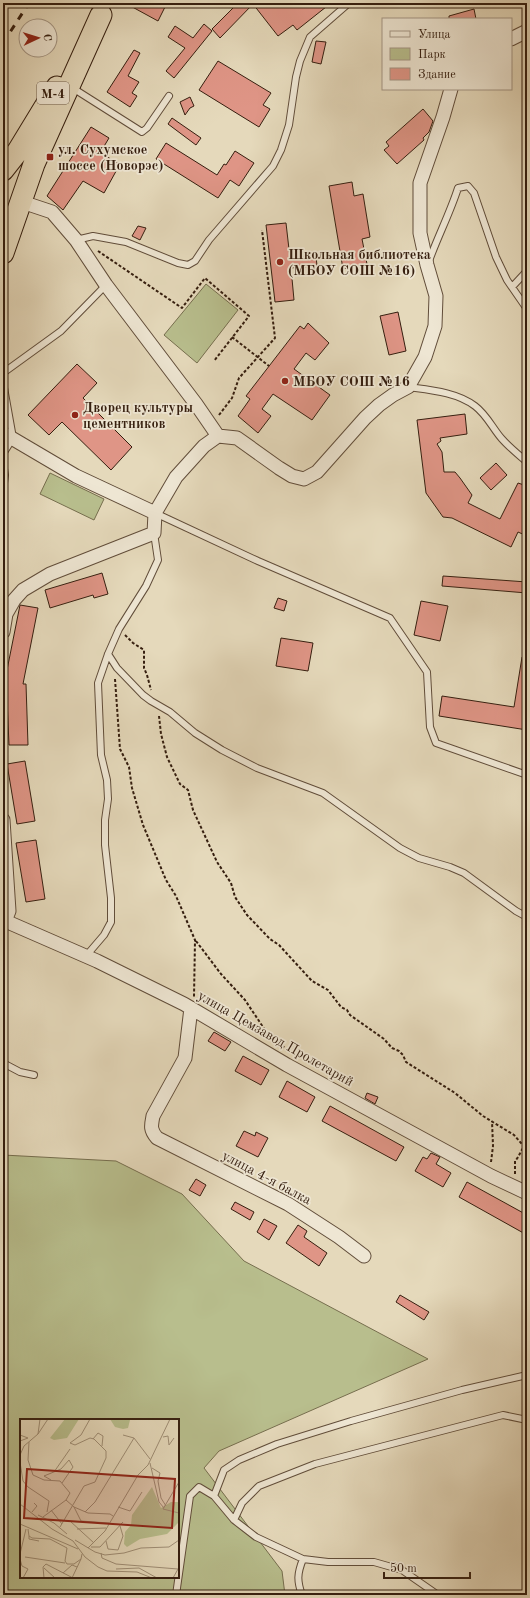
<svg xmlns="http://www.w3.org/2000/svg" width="530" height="1598" viewBox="0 0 530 1598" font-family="'Old Standard TT',serif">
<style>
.green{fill:#b8be8d;stroke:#766e4e;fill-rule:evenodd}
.building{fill:#df9586;stroke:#351e0f}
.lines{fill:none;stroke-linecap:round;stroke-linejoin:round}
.service-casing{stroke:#614d3a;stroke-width:8}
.minor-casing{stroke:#614d3a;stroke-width:15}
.trunk-casing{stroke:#351e0f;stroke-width:23}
.path{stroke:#351e0f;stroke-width:2;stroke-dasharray:3 2;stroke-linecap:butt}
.service{stroke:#eee6d3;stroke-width:6}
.minor{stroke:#eee6d3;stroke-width:13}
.trunk{stroke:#e5d9bb;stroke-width:21}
.rail{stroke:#351e0f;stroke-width:3;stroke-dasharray:7 7;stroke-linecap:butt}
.poi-dot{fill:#8f2418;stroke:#eee6d3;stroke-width:1.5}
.labels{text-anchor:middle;stroke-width:3.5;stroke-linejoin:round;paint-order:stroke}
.shield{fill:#eee6d3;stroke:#6c5a4a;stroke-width:1}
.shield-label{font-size:13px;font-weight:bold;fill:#351e0f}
.poi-label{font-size:14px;font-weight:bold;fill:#351e0f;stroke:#eee6d3;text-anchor:start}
.street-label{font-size:14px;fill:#351e0f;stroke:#eee6d3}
.inset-road{fill:none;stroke:#9f8e76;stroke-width:1}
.view{fill:#8f2418;fill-opacity:0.15;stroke:#8f2418;stroke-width:2}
.inset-edge{fill:none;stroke:#351e0f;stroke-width:2}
</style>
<rect width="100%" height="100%" fill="#e5d9bb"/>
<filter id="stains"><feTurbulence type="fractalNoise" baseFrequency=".005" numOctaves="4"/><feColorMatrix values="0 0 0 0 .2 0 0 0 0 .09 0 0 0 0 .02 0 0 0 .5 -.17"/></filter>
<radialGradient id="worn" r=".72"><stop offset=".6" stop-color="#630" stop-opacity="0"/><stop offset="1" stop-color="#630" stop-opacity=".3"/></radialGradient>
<path class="green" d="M206,284L238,310L197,363L164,335Z
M50,473L104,499L94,520L40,494Z
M3,1155L116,1161L182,1194L244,1261L428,1359L219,1451L204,1468L282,1571L285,1595H3ZM21,1420H178V1577H21Z"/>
<path class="building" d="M125,3H156L165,7L158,21Z
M238,3H331L297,30L293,25L278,36L253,4L220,38L212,29Z
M474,9L476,19H449V16Z
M204,24L212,31L174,78L166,71L185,48L168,37L175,26L193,38Z
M316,41L326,42L321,64L312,62Z
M134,50L140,53L128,76L139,82L132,93L137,96L130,107L107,92Z
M218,61L271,93L263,105L270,109L259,127L199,90Z
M190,97L194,106L190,108L185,115L180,102Z
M423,109L433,121L429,132L423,138L424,140L397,164L384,150L389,146L386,142Z
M172,118L201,138L196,145L168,124Z
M91,127L109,138L100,153L120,164L104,193L83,181L63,210L47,196Z
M166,143L217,175L224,164L226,165L235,151L254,163L239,186L230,180L218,198L156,159Z
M352,182L354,196L363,194L370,237L362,239L367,264L343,269L329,186Z
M286,223L290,258L316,256L317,266L291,268L294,300L275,302L266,225Z
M138,226L146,228L140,240L132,236Z
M398,312L406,351L389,355L380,316Z
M308,323L329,343L315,360L306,353L294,369L330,395L312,420L273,394L262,409L271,416L258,433L238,416L250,399L246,396L300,326L304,329Z
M77,364L97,383L83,398L132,447L111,470L62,422L49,435L28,415Z
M465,414L467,434L440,438L441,441L437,444L442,452L444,472H455L460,478L472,495L468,503L500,519L518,483L527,486V536L518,532L511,547L452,518L443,517L426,493L417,420Z
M496,463L507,475L491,490L480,478Z
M102,573L108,594L94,598L93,595L50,608L45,590Z
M443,576L527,582V593L442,586Z
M278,598L287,601L284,611L274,608Z
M421,601L448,606L440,641L414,635Z
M20,605L38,608L23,684H26L28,745H9L6,675Z
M281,638L313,643L308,671L276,666Z
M522,657L527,658V730L439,716L442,696L514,707Z
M25,761L35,821L17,824L7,764Z
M36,840L45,899L26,902L16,843Z
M214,1032L231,1042L225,1051L208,1041Z
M243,1056L269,1070L261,1085L235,1071Z
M287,1081L315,1097L307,1112L279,1097Z
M367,1093L378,1097L375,1104L365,1098Z
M330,1106L404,1147L396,1161L322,1121Z
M244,1131L255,1136L256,1132L268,1138L258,1157L236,1146Z
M431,1153L440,1157L436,1164L451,1173L443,1187L415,1171L423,1157L427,1159Z
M196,1179L206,1185L200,1196L189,1190Z
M467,1182L527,1215V1235L459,1197Z
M235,1202L254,1212L250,1220L231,1209Z
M264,1219L277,1226L269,1240L257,1232Z
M298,1225L307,1231L304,1237L327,1253L319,1266L286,1243Z
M400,1295L429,1312L424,1320L396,1302Z"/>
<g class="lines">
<g class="service-casing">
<path id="service" d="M71,87L142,132L147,128L169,96
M76,240L93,236L126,242L178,263L188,265L195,261L209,240L273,166L281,150L289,125L296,77L300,61L310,37L349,3
M429,261C438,236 450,213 458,188L468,186L474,193L496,257L507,280L527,309
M512,287L525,273L527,274
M3,373L61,331L106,285
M3,382L13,438L3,454
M408,387C430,390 457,392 475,406C487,415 493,429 502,439C510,448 519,455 527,462
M3,462L5,475L3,491
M155,513L258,561L390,618L427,672L430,727L436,743L527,775
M108,654L117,668L143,695L151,701L170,712L195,733L222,750L257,768L323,793L400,848L419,858L450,867L464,873L516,911L527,917
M86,956L104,935L111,922V898L105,845V820L108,799L107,780L101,755L98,683L108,654L119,629L146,586L158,560L154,533
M3,1063L20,1072L34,1075
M214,1496L224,1470L239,1460L277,1444L351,1421L462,1390L527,1375
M234,1520L242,1503L259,1486L315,1464L503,1415L527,1420
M176,1595L190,1496L199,1487L214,1496L234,1520L256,1537L303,1559L328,1562H374L402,1570L438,1595
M302,1595C297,1581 297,1574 303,1559"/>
</g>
<g class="minor-casing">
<path id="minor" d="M511,39L527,31
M22,202L52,212L76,240L106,285L196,404L218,436
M3,433L76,476L155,513
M218,436L237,438L279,468L292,476L304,479L317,472L365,418L379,405L393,395L408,387L425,357L435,326L436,296L427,265L420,233V183L443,117L451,89
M3,632L6,614L14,600L23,590L50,574L154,533L155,513L176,477L204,446L218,436
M3,820L9,911L5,921
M3,920L97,961L184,1004L287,1065L491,1176L527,1193
M191,1008L185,1058L153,1116C151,1126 150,1130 157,1138L288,1204L339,1237L364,1256"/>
</g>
<g class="trunk-casing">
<path id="trunk" d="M3,170L18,151L57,87
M3,253L34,164L101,15"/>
</g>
<path class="path" d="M98,251L182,308L205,278L249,316L214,361
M232,337L269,366
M219,415L232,398L239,378L275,338L262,230
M125,635L133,643L144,650V668L147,675L151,690
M115,679L120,749L129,767L132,788L143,825L166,880L176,896L195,940L194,997
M159,716L161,734L167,757L180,784L188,790L193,810L217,862L231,883L235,897L247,915L270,939L279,945L312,981L328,990L341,1007L347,1010L350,1015L384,1039L392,1048L399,1051L403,1055L406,1062L455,1093L483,1116L514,1135L527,1150
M196,941L221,974L245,1000L273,1042
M277,1044L286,1048L287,1052
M491,1162L493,1146L492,1121
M515,1174V1161C520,1156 521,1148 527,1144"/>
<use href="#service" class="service"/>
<use href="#minor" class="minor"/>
<use href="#trunk" class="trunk"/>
<path class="rail" d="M3,43L29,3"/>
</g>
<g class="poi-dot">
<rect x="46" y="153" width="8" height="8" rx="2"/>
<circle cx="280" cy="262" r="4"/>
<circle cx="285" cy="381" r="4"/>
<circle cx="75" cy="415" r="4"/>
</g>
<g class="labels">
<rect class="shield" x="37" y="82" width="32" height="22" rx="3"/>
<g class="shield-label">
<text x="53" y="98">М-4</text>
</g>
<g class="poi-label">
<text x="58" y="154">ул. Сухумское<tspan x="58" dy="16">шоссе (Новорэс)</tspan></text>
<text x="288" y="259">Школьная библиотека<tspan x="288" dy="16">(МБОУ СОШ №16)</tspan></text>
<text x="293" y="386">МБОУ СОШ №16</text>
<text x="83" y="412">Дворец культуры<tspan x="83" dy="16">цементников</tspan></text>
</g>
<g class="street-label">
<text transform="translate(276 1038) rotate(30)" y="5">улица Цемзавод Пролетарий</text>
<text transform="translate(267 1177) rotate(28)" y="5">улица 4-я балка</text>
</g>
</g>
<g transform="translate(20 1419)">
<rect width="159" height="159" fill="#e5d9bb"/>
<path d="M45,0H59L47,19L34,21L30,19ZM90,0H110V1L108,9L103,10L95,8ZM132,68L141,89L151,83H159V103L147,115L120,120L107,128L104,125L105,113L111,106L112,96Z" fill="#b8be8d"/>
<path class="inset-road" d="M18,15L28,0M0,16L8,19L0,22M103,16L114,19L130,40M143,18L148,17L149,26L154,19M73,20L78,14L83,17L82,27M9,23L8,41L13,56L24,61L40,62L50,74L46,81L23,98M0,36L4,27L18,15L20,0M0,43L3,62L8,68L29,82L27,93M130,44L139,83L144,89M132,49L140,54L138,62L141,79L146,87M34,53L50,30M31,61L24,57L41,50L49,41L53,48L42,64M159,63L143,90L159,94M46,81L54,88L61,102L89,104M0,85L32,110L53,122L65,138L78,148L87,152L117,153L132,159M54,88L68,94L90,95L93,97M98,88L110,92L122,73M31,91L42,105M12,93L17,87L14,84M65,93L75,83L114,19M18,96L34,104L47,115M39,101L50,102L74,124M0,105L58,130M40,108L64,67L75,63L86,39V32L74,20L70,19L55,26L50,24L61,16L70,0M8,110L9,117L12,119L30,120L47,129L45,142L47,145H54L61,140L62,135M57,110L86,109M9,117V120L19,122M55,121L75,133L85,136L104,134L121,129L149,128L159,121M86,122L88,130L98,131L103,117L100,107M71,128H80L103,103M68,129L85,112L118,56L128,46L150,0M81,134L82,139L96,145L158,150L153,159M0,135L6,110M5,138L45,144M0,140L2,147L8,150L3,159M24,149L35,159M96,150L119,149L137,159M43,154L52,146L57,148M24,159L23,148L26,145L53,159M52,159L61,140"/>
<path class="view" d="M7,50L155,60L152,109L4,99Z"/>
<rect width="159" height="159" class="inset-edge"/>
</g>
<rect width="530" height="1598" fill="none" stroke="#e5d9bb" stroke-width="16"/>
<rect x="4" y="4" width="522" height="1590" fill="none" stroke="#351e0f" stroke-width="2"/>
<rect x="8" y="8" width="514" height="1582" fill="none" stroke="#351e0f"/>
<rect x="382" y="18" width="130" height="72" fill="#eee6d3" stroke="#a49685"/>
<rect x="390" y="31" width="20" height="6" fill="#eee6d3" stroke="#a49685"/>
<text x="418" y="38" font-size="12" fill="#351e0f">Улица</text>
<rect x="390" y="48" width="20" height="12" fill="#b8be8d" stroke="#a49685"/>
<text x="418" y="58" font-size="12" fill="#351e0f">Парк</text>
<rect x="390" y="68" width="20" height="12" fill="#df9586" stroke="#a49685"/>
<text x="418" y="78" font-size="12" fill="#351e0f">Здание</text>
<g transform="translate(38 38) rotate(86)"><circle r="19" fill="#eee6d3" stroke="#a49685"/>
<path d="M0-3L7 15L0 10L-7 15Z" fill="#8f2418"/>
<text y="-6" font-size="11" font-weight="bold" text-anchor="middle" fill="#351e0f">С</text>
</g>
<path d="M384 1572v6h86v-6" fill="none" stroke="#351e0f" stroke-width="2"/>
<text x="390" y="1572" font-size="12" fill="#351e0f" stroke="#eee6d3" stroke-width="3" paint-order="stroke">50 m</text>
<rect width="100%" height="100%" filter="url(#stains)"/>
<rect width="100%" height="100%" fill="url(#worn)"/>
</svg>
